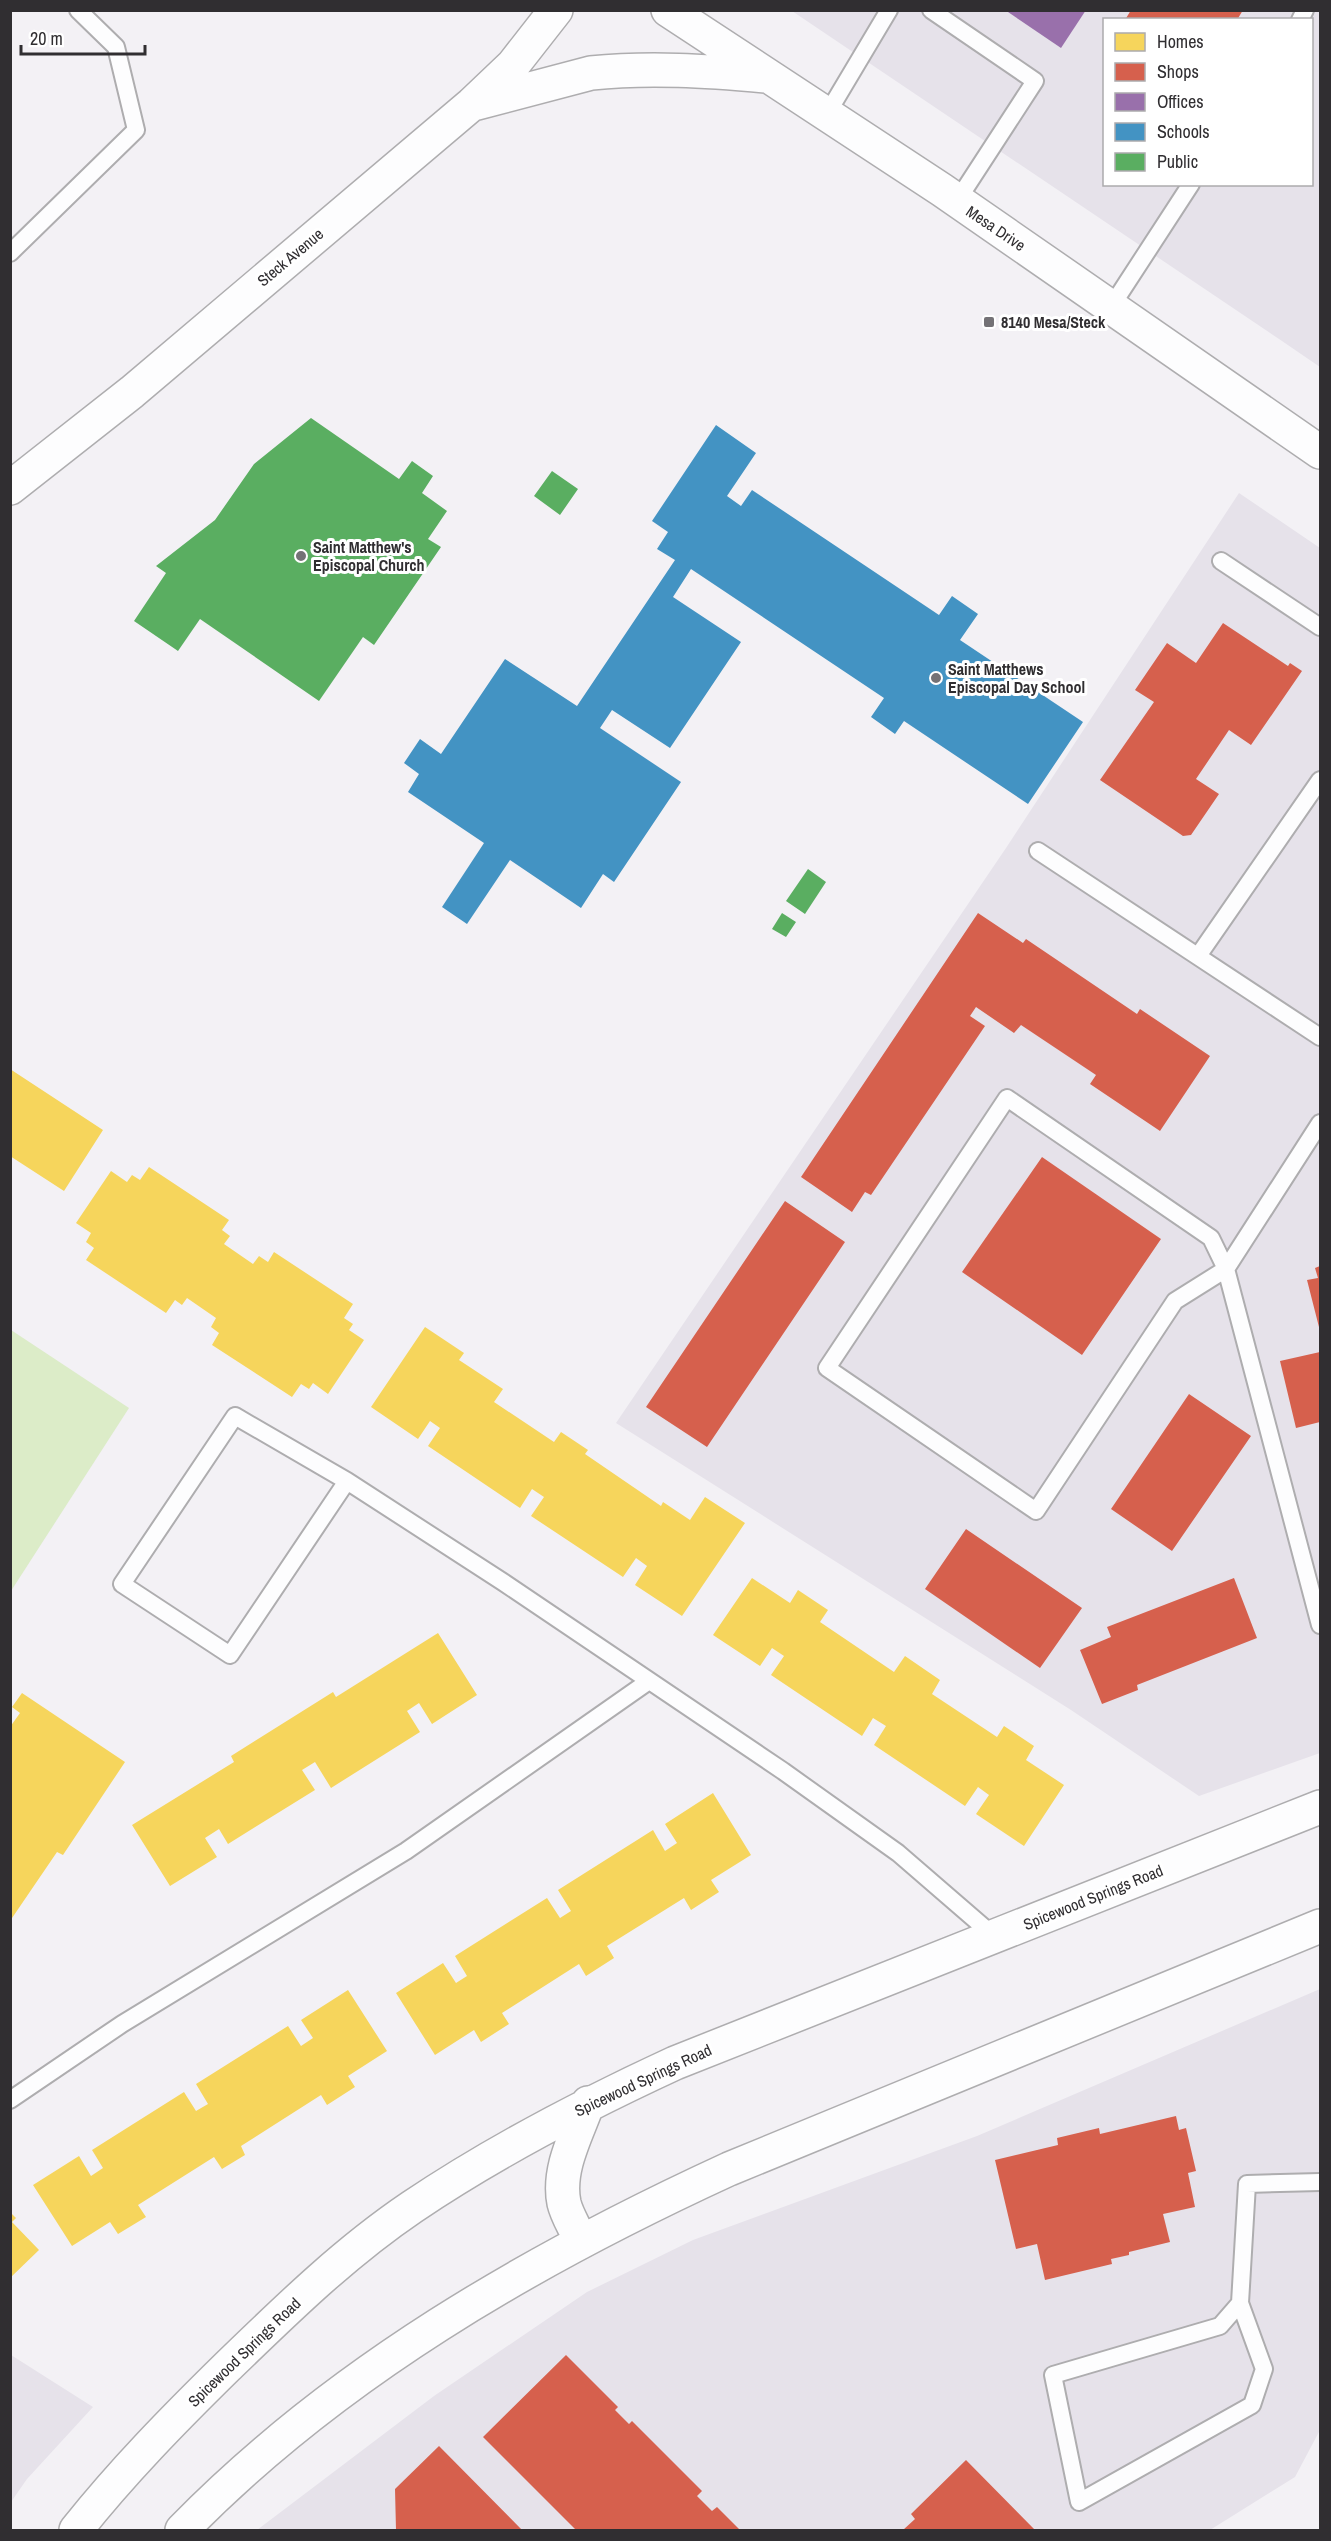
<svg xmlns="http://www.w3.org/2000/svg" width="1331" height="2541" viewBox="0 0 1331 2541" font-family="'Archivo Narrow',sans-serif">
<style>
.built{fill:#e6e2ea;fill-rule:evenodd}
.green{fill:#dcecc8}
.homes{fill:#f6d55c}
.shops{fill:#d6604d}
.offices{fill:#9970ab}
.schools{fill:#4393c3}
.public{fill:#5aae61}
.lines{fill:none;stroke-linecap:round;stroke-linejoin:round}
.service-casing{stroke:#aeadaf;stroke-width:20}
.tertiary-casing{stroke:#aeadaf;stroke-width:36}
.secondary-casing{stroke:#aeadaf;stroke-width:36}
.service{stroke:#fdfdfe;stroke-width:16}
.tertiary{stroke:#fdfdfe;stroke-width:33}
.secondary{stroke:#fdfdfe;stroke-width:33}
.poi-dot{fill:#747276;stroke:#fff;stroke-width:2}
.labels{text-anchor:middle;stroke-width:6;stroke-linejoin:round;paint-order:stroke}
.street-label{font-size:16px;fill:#302e31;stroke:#fff}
.poi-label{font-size:16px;font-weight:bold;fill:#302e31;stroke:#fff;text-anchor:start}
</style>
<rect width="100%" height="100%" fill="#f3f1f5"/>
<path class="built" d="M792,11H1320V367L1282,341ZM1104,20H1312V184H1104Z
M1239,493L1320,548V1753L1199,1796L1071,1710L616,1423L1006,848Z
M1320,1989V2430L1295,2477L1210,2530H257L434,2396L587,2292L693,2240L977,2136Z
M11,2355L93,2407L27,2479L11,2502Z"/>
<path class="green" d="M11,1330L129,1408L11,1591Z"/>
<path class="homes" d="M10,1069L103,1130L64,1191L10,1156Z
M149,1167L229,1220L222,1230L230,1236L224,1244L253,1264L259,1256L268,1262L274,1252L353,1304L344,1318L353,1324L349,1330L364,1340L328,1394L313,1383L309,1389L301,1384L292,1397L212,1345L219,1333L211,1327L216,1318L187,1298L182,1305L175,1300L166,1313L86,1260L94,1248L86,1242L91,1233L76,1223L111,1171L127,1182L132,1175L140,1180Z
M425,1327L464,1353L459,1360L503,1389L494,1402L554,1442L561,1432L588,1450L585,1454L661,1506L663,1502L690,1520L705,1497L745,1523L682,1616L635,1585L647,1566L636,1558L623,1577L531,1516L544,1497L532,1489L520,1508L428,1446L440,1428L430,1421L418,1439L371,1407Z
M752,1578L790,1603L798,1590L828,1610L820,1622L894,1672L905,1656L940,1680L932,1694L997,1737L1004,1726L1034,1746L1026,1760L1064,1785L1024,1846L976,1814L989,1795L978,1787L965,1806L874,1745L886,1726L873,1718L862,1736L771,1675L784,1656L772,1648L760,1666L713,1635Z
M438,1633L477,1695L432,1724L419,1703L407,1711L420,1732L331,1788L315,1762L302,1770L315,1790L228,1844L219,1829L205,1838L217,1857L170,1886L132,1825L234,1762L231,1756L333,1692L336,1697Z
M22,1693L125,1762L63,1855L57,1852L10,1921V1727L20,1713L12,1707Z
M713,1793L751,1855L711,1880L719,1892L691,1910L684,1898L607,1946L614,1958L586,1976L579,1964L502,2013L509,2024L481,2042L474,2030L435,2055L396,1993L443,1963L456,1983L467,1976L455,1956L547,1898L560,1918L571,1911L558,1890L653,1830L665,1851L677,1843L665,1824Z
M348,1990L387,2051L348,2076L355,2087L327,2105L321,2095L241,2146L245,2155L222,2169L214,2157L138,2205L146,2217L118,2234L110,2222L72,2246L33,2185L79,2156L91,2176L103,2168L92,2150L184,2092L196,2111L208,2104L196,2084L288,2026L301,2046L313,2038L301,2020Z
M10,2212L16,2218L12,2222L39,2250L10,2278Z"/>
<path class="shops" d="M1131,10H1243L1237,20H1125Z
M1223,623L1288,666L1290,663L1302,671L1251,745L1229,730L1196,779L1219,794L1191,835L1183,836L1100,780L1154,702L1135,690L1167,643L1196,663Z
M978,913L1023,943L1026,939L1137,1014L1140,1009L1210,1056L1160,1131L1090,1084L1096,1075L1021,1025L1014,1033L976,1007L970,1016L985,1026L871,1195L865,1192L852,1212L801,1177Z
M1042,1157L1161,1239L1082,1355L962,1272Z
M785,1201L845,1242L707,1447L646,1407Z
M1320,1266V1331L1307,1280L1318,1278L1315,1268Z
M1320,1352V1422L1296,1428L1280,1361Z
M1189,1394L1251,1436L1172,1551L1111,1509Z
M966,1529L1082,1608L1040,1668L925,1589Z
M1234,1578L1257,1638L1137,1685L1138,1690L1102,1704L1080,1650L1111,1637L1107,1627Z
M1176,2116L1179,2130L1186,2128L1196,2171L1188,2173L1195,2207L1163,2214L1170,2242L1129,2252V2255L1111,2259L1112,2264L1045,2280L1037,2244L1016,2249L995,2160L1058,2145L1057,2138L1099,2128L1100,2134Z
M566,2355L618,2407L615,2410L629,2424L632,2421L702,2491L697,2496L712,2511L717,2507L740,2530H576L483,2437Z
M439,2446L522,2530H396L395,2489Z
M966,2460L1035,2530H903L915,2519L911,2514Z"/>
<path class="offices" d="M1005,10H1086L1061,48Z"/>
<path class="schools" d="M716,425L756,453L727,496L741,506L752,490L939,615L952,596L978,614L960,640L1083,722L1028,804L904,721L895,734L871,717L884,698L691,569L673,597L741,642L670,748L612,710L600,728L681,782L614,882L603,874L581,908L510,860L467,924L442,907L484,843L408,792L419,774L404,763L420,739L441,754L505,659L577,706L675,560L657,549L668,532L652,521Z"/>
<path class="public" d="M311,418L399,479L412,461L433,476L422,493L447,511L428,539L441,547L374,645L363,637L319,701L200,619L178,651L134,621L166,573L156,566L215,520L254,464Z
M552,471L578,489L560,515L534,496Z
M808,869L826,882L805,914L786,901Z
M782,913L796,922L786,937L772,929Z"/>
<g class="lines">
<g class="service-casing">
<path id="service" d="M931,10L1035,81L957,201
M1300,20L1305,10
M827,114L889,10
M10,253L136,130L116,47L78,10
M1111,307L1191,184
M1221,561L1320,627
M1038,851L1320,1037
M1198,956L1320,780
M1007,1098L1211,1238L1226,1269L1175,1301L1036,1511L827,1368Z
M1320,1123L1226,1269L1320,1625
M347,1481L235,1416L122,1584L230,1655L347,1481L503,1582L783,1771L898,1853L994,1936
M10,2100L122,2024L406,1851L649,1681
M1240,2303L1220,2326L1053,2375L1079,2502L1252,2405L1264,2369L1240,2303L1247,2184L1320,2182"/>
</g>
<g class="tertiary-casing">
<path id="tertiary" d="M668,10L942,190L1320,452
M477,103L591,73C650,67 707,71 766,76
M10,488L132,392L472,104L513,65L556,10"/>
</g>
<g class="secondary-casing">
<path id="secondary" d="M581,2242C576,2229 567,2216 564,2203C557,2169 577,2134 588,2103
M76,2530C122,2472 174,2419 227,2367C286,2310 344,2253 412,2207C495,2151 584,2105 675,2063L1320,1807
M182,2530C335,2373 531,2260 729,2169L1320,1926"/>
</g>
<use href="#service" class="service"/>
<use href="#tertiary" class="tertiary"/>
<use href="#secondary" class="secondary"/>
</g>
<g class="poi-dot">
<rect x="983" y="316" width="12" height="12" rx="3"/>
<circle cx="301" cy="556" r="6"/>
<circle cx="936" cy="678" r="6"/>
</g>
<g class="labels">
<g class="street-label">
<text transform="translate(996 228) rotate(34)" y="6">Mesa Drive</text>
<text transform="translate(290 257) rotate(-40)" y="6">Steck Avenue</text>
<text transform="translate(1093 1897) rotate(-22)" y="6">Spicewood Springs Road</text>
<text transform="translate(643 2080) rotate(-25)" y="6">Spicewood Springs Road</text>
<text transform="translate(244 2352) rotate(-44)" y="6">Spicewood Springs Road</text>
</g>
<g class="poi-label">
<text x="1001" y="328">8140 Mesa/Steck</text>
<text x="313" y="553">Saint Matthew's<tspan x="313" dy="18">Episcopal Church</tspan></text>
<text x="948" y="675">Saint Matthews<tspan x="948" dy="18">Episcopal Day School</tspan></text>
</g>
</g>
<rect width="1331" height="2541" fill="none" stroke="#302e31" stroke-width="24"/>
<rect x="1103" y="18" width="210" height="168" fill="#ffffff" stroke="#acabad" stroke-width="1.5"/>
<rect x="1115" y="33" width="30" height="18" fill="#f6d55c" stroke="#acabad" stroke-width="1.5"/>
<text x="1157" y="48" font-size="18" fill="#302e31">Homes</text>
<rect x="1115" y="63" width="30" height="18" fill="#d6604d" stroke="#acabad" stroke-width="1.5"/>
<text x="1157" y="78" font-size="18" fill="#302e31">Shops</text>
<rect x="1115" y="93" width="30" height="18" fill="#9970ab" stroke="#acabad" stroke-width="1.5"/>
<text x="1157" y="108" font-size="18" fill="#302e31">Offices</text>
<rect x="1115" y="123" width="30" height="18" fill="#4393c3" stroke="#acabad" stroke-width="1.5"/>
<text x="1157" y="138" font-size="18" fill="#302e31">Schools</text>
<rect x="1115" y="153" width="30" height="18" fill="#5aae61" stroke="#acabad" stroke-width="1.5"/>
<text x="1157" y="168" font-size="18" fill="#302e31">Public</text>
<path d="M21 45v9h124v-9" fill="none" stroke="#302e31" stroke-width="3"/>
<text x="30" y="45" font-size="18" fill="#302e31" stroke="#ffffff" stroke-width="4.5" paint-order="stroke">20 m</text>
</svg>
